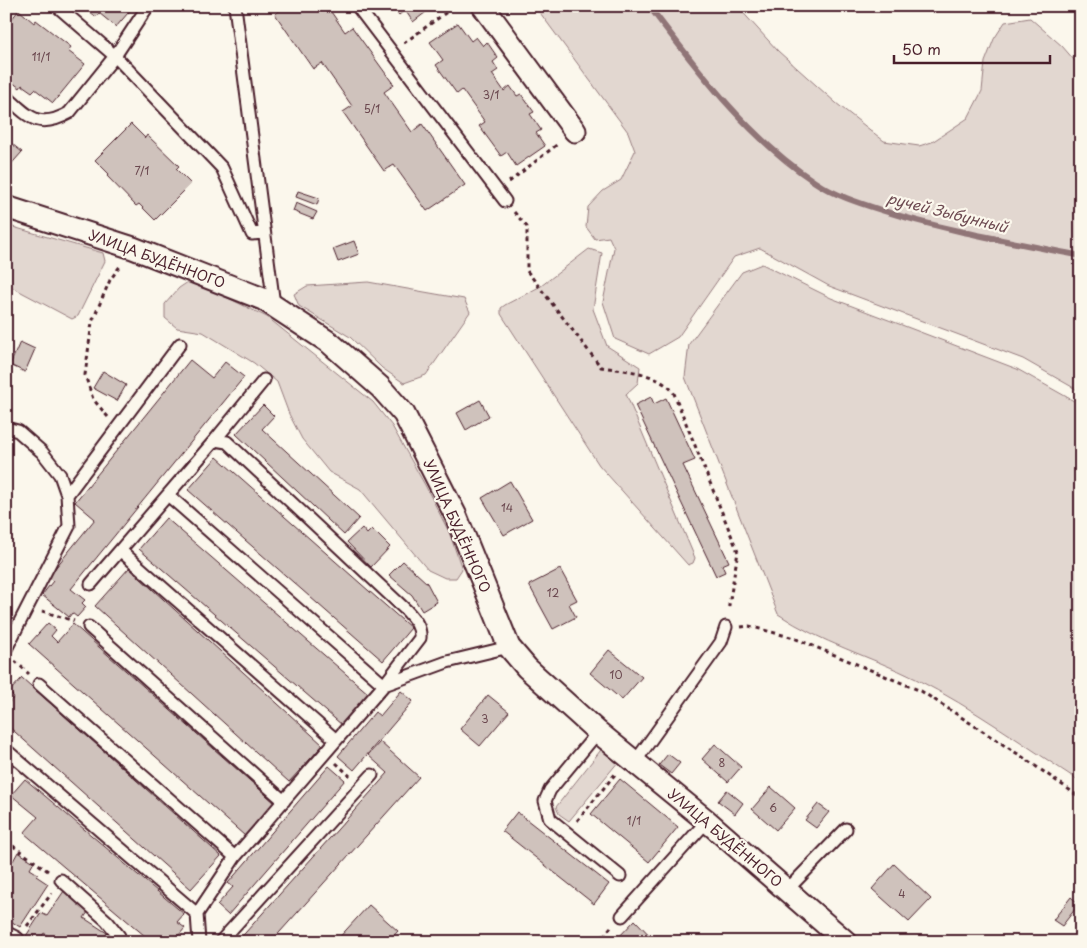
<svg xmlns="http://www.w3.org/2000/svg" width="1087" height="948" viewBox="0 0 1087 948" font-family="'Playpen Sans',sans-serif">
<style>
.green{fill:#e2d7d0;stroke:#967b7e}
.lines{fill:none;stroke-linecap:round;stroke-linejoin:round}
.stream{stroke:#907477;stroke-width:6}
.building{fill:#cfc2bc;stroke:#4a1f2b}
.service-casing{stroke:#4a1f2b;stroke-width:15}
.minor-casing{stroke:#4a1f2b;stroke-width:25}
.path{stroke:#4a1f2b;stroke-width:3;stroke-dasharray:4 4;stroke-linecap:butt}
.service{stroke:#fbf7ec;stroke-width:11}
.minor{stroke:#fbf7ec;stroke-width:21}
.labels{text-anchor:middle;stroke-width:4.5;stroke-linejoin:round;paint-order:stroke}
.number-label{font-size:11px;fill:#6b484f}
.street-label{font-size:14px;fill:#4a1f2b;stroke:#fbf7ec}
.water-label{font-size:15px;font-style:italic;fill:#6d4a51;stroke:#fbf7ec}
</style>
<rect width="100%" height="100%" fill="#fbf7ec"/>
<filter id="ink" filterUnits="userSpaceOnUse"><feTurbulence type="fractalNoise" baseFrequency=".02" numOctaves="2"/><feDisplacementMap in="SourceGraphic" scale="10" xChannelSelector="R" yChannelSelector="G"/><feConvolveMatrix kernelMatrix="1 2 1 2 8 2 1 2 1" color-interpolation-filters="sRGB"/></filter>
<g filter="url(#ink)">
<path class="green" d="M535,6H737L778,51L836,103L884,141L919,146L932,142L968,118L982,91L985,62L994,39L1005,22L1030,18L1062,46L1081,68V392L1023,359L829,286L760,248L734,257L678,337L649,354L615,339L603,302L614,248L609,237L595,239L586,227L588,207L603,191L621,180L635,151L628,132Z
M6,225L103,253L105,261L78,316L72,319L6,284Z
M589,249L602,253L593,309L607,346L640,367L638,383L626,394L695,558L693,563L688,565L599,465L501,314V308L505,305L541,286Z
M762,264L831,298L1017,369L1081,405V782C1027,747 973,708 916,679C870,656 821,643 778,614L685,377L689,344L742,272Z
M191,280L267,317L373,402L392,426L425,485L449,532L462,569L456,578H445L428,570L360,489L329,472L302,439L289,414L277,382L254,363L203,332L177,328L165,318V304L179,288Z
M368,282L464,299L470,312L426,375L404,383L382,368L350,337L299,306L294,294L307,286Z
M604,746L619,761L569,821L559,814L556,807Z"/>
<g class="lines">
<path class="stream" d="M649,6C698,70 747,137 815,182C834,195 859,203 881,210C946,231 1014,242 1081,256"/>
</g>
<path class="building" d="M77,6H134L116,27L99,13L96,17L86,8L83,11Z
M286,6H327L345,32L352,27L394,85L384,92L412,132L422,124L465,185L427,211L394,165L384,171L343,112L352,106L322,63L313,69L275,14Z
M392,6H434L413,22L405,10L399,15Z
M19,10L34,23L36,20L71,47L68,51L85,64L53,103L35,89L32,92L22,85L20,88L8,79L11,74L6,70V26Z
M458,23L471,41L476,37L483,46L487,42L498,58L493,62L498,70L492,74L504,91L510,86L517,96L521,94L534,112L530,114L541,130L536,133L545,146L516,166L507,152L501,156L479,126L485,122L462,90L457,94L436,65L443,60L430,42Z
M131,124L145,138L147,135L179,166L176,169L191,184L155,220L139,204L136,206L107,176L109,174L95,160Z
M6,129L11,133L6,139L22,152L6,170Z
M298,191L319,198L317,205L296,197Z
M296,203L317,212L313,219L293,211Z
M354,241L359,254L338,262L333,249Z
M20,342L35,349L25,372L10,365Z
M190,360L212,378L225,362L244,377L71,589L85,600L82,603L86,607L77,617L72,613L69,617L42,595L53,581L48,577L95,519L75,502Z
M103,371L126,385L117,401L93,388Z
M651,397L654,404L666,398L695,460L683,465L729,562L722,565L725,572L716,576L635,405Z
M480,400L489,416L466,430L457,413Z
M263,405L274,416L262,429L359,518L344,535L236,434Z
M217,457L411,628L383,661L188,490Z
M510,481L532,519L504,535L482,498Z
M166,518L369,694L342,725L139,549Z
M362,528L367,534L372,529L390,547L371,567L347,542Z
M403,561L427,583L437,602L422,611L412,595L389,575Z
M129,568L323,745L289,782L95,606Z
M560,569L577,600L569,604L576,617L553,629L529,585Z
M48,623L56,630L51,636L57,642L73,624L275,803L245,836L29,644Z
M609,650L642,677L622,700L590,673Z
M22,678L221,856L191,889L6,724V706L14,697L9,692Z
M401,691L413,701L354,770L338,756L375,712L380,716Z
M488,695L509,712L480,746L460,729Z
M380,742L419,777L271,942H237L388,773L368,755Z
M715,744L741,767L728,782L702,759Z
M668,754L680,763L671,774L659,765Z
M329,766L345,780L228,915L217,905L233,887L228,883Z
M25,779L184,914L177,922L185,928L173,942H140L145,936L24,833L38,817L11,795Z
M620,779L678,827L649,862L591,814Z
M771,787L795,808L776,830L752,809Z
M727,790L743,803L735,814L718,801Z
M818,804L829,812L816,828L805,820Z
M517,812L609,884L594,904L502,831Z
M18,852L34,862L30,869L38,874L36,876L48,884L20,927L6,918V857L13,861Z
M894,864L931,899L909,922L872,889Z
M64,891L90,909L84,918L107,933L101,942H57L44,933L38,942H35L26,936L41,913L47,916Z
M1071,897L1079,904L1062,926L1053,920Z
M369,905L398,931L388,942H335Z
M635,920L656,942H620L617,939Z"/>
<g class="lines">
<g class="service-casing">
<path id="service" d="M57,6L115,56L222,168L252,234L263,233
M235,6L274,305
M357,6L505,201
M6,96C29,117 38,130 69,113L115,56L148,6
M6,428L18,431L42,452L60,475L67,495L69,526L6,649
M215,440L264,380
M67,495L180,344
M168,495L384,685
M121,551L336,740
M91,584L215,440L227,442L407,611C414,619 421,626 420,638L384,685L235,857L197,914L199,942
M89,627L284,801
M39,684L235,857
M384,685L447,662L509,647
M598,732L550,790L545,801L550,819L620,876
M6,750L197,914
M635,762L721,642L726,627
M61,880L107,921L119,936L118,942
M787,890L846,829
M622,916L707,821
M220,942L372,775"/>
</g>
<g class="minor-casing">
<path id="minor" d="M483,6L575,131
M6,207L133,248L263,299L330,343L380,387L404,414L456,516L509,647L527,668L598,732L707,821L846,942
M6,938L14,942"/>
</g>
<path class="path" d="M404,43L455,6
M509,182L559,143
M514,212L527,227V271L601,367C628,371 652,371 673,391L738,552L728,611
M108,417L93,399L85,375L92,322L110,280L121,265
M42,611L74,621
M741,627L749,626L794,638L921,691L1024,758L1081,798
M15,661L29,674
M336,763L350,776
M577,821L616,773
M6,841L48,871
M27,926L52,893
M598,942L611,927"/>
<use href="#service" class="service"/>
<use href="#minor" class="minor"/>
</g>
</g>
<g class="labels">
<g class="number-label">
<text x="41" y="61">11/1</text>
<text x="491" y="99">3/1</text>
<text x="372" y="113">5/1</text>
<text x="142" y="175">7/1</text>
<text x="507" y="512">14</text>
<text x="553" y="597">12</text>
<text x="616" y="679">10</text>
<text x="485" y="723">3</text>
<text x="722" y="767">8</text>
<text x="773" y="812">6</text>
<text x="634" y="825">1/1</text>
<text x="902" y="898">4</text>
</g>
<g class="street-label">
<text transform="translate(157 259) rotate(20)" y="5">УЛИЦА БУДЁННОГО</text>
<text transform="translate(457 526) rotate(66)" y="5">УЛИЦА БУДЁННОГО</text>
<text transform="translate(725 838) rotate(40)" y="5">УЛИЦА БУДЁННОГО</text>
</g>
<g class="water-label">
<text transform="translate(947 213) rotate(14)" y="5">ручей Зыбунный</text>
</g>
</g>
<rect width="1087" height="948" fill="none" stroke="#fbf7ec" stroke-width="25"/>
<rect x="12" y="12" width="1062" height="923" fill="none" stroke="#4a1f2b" stroke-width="2" filter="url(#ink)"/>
<path d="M894 55v8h156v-8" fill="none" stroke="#4a1f2b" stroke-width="2.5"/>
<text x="902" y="55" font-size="15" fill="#4a1f2b" stroke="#fbf7ec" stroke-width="4" paint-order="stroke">50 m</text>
</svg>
